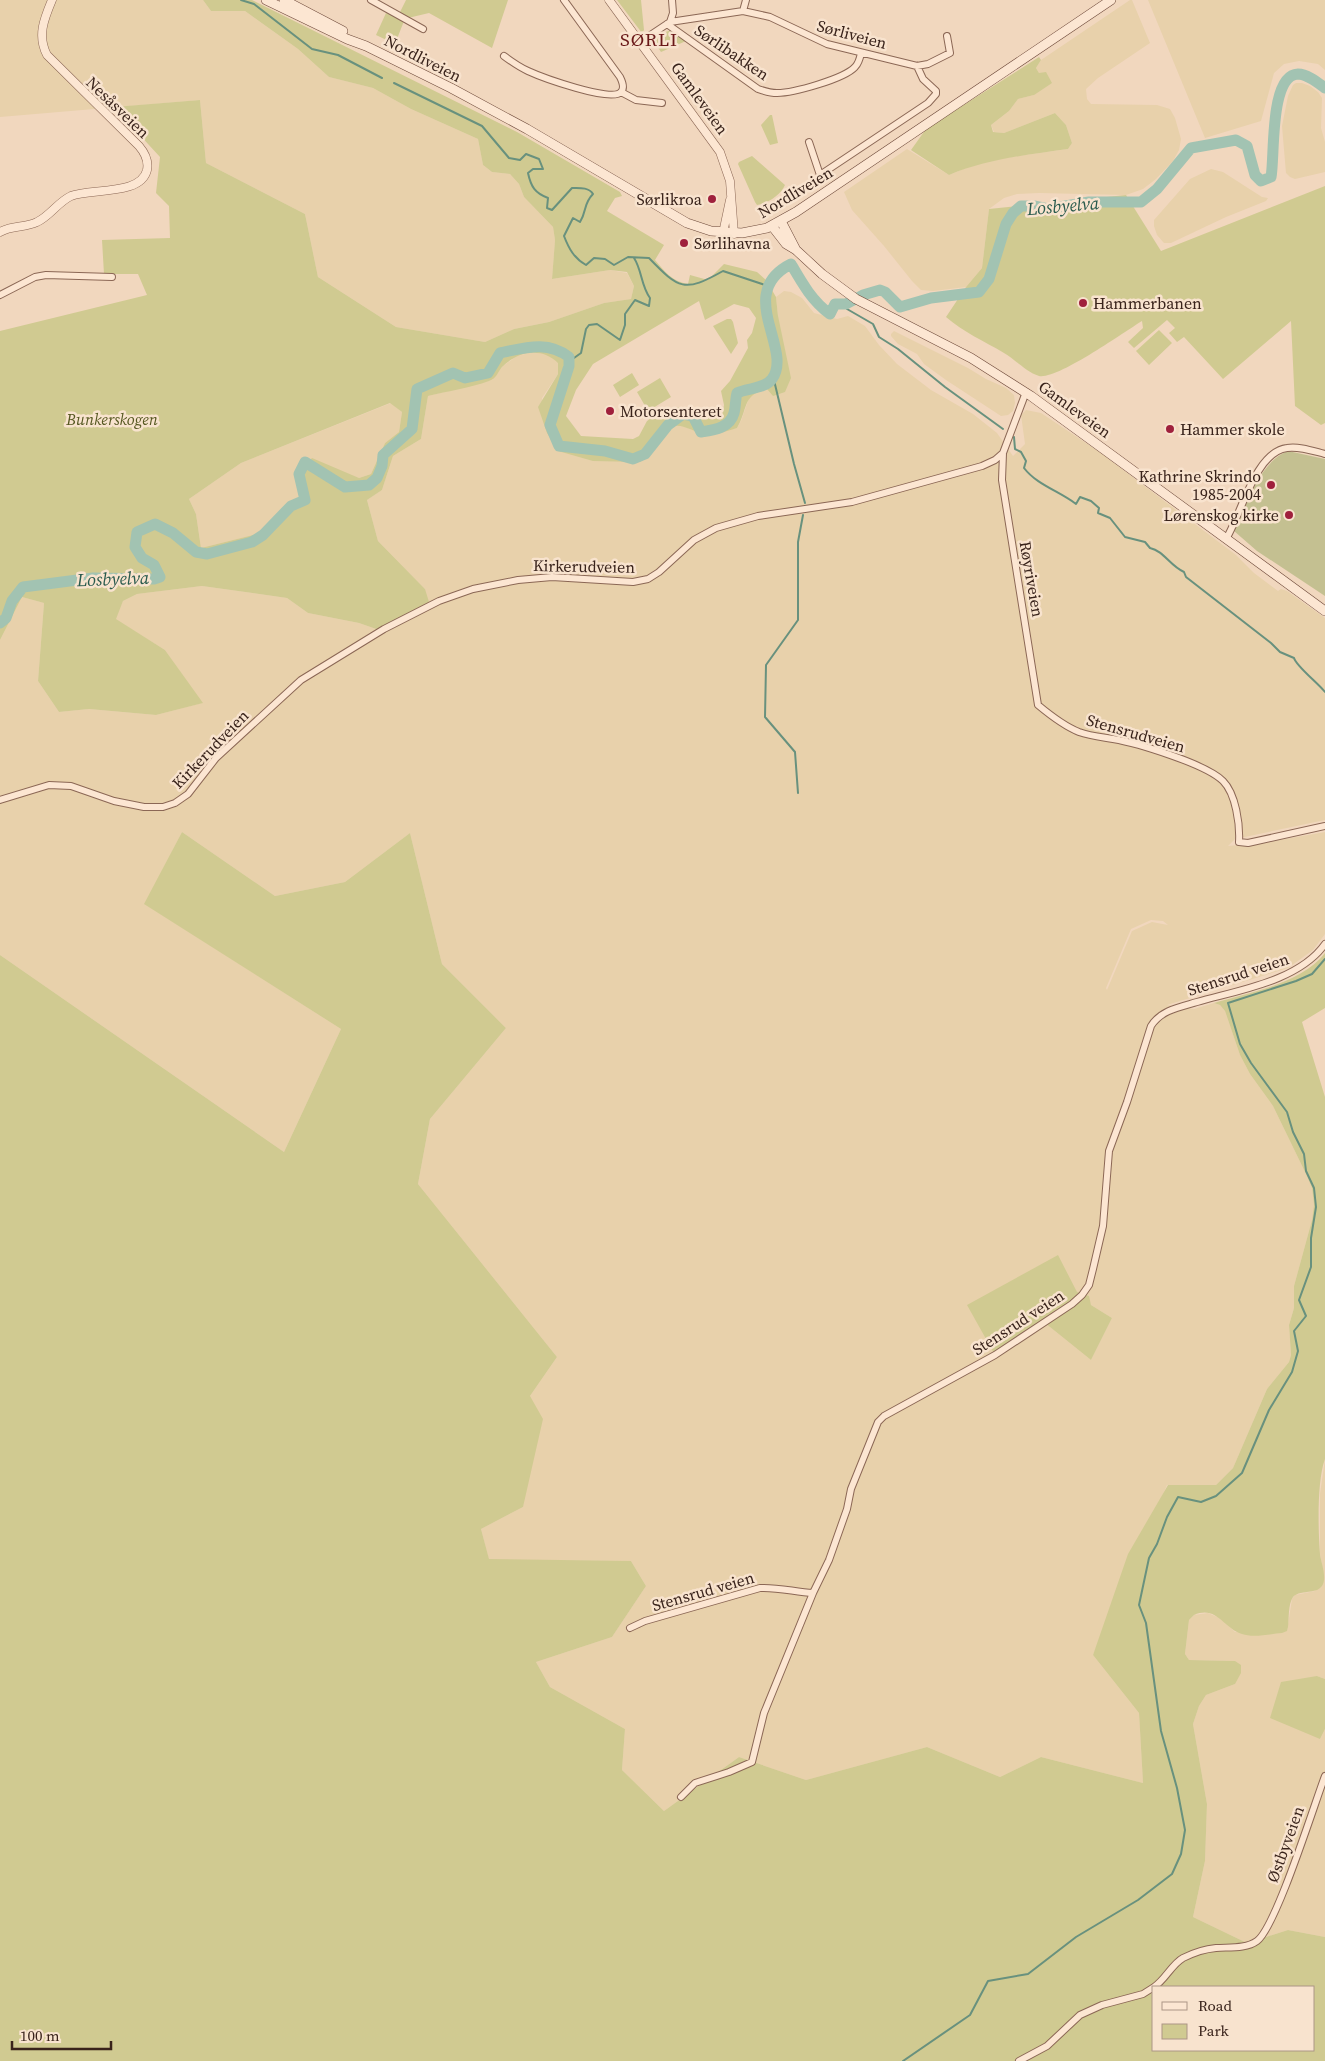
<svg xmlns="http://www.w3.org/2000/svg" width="1325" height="2061" viewBox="0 0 1325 2061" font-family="'Source Serif 4',serif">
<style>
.farmland{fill:#e8d1ab;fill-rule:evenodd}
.green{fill:#d0ca91;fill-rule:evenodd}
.cemetery{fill:#c4c091}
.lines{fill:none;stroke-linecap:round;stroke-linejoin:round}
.stream{stroke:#68917e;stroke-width:2}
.river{stroke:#a2c3b2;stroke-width:11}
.minor-casing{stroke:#8b6755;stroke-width:8}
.tertiary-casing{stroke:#8b6755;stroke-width:9}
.secondary-casing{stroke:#6d4839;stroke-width:10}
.minor{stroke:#fce6d2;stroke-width:6}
.tertiary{stroke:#fce6d2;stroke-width:8}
.secondary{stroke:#fce6d2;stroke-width:9}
.poi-dot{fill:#9f203c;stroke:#f8e3ce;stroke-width:2}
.labels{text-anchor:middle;stroke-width:5;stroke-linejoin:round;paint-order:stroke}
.street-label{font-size:16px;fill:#39231b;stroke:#f8e3ce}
.poi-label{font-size:16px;fill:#39231b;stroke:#f8e3ce;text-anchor:start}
.park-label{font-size:16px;font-style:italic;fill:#555720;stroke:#f8e3ce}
.water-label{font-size:18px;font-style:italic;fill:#295a4d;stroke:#f8e3ce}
.quarter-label{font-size:19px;letter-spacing:1px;fill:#691717;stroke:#f8e3ce}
</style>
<rect width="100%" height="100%" fill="#f1d7be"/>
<path class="farmland" d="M0,0H203L211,11H245L298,49L329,77L373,88L411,109L478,139L483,165L492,172L510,174L519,184L524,197L553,227L555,240L552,279L610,270L627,273L634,286L631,299L604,303L549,322L514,329L485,342L396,327L318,277L305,214L206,163L200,100L0,117Z
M1130,0H1132L1150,43L1098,78L1086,89L1087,99L1091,104L1157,105L1170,109L1175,118L1181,139L1179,150L1173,161L1156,179L1143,189L1126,195L1039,193L1017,194L1004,198L989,209L982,268L966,287L933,291L921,290L912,281L884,246L852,210L844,192L907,149L949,175L973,165L1004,158L1068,149L1072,143L1066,125L1055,113L1004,133L994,132L991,125L1009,111L1018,99L1034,95L1039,73L1036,68L1041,60Z
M1148,0H1325V70L1318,64L1299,61L1284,64L1274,73L1261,121L1205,138Z
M1296,83H1302L1310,86L1318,92L1322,98L1321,128L1325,142V172L1295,179L1290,177L1286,173L1282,126L1288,96L1293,85Z
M1211,169L1223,172L1262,197L1268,198L1266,201L1226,217L1171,243H1164L1157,235L1154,226V220L1190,179Z
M784,291L791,292L802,298L814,313L837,319L848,316L865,326L879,345L897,364L931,390L973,414L997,433L1013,456L1025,444L1021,415L1026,410L1041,413L1098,451L1236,555L1254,573L1278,591L1281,589L1287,591L1325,618V820L1235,839L1228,846L1263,843L1325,832V934L1313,950L1288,968L1167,1005L1194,1009L1214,1003L1220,1005L1225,1011L1240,1055L1250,1074L1273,1106L1306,1174L1312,1188L1314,1205L1312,1220L1294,1286V1308L1289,1325L1291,1355L1289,1362L1267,1389L1233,1468L1216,1485H1167L1093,1655L1139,1713L1143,1783L1041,1757L1000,1777L927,1747L806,1780L739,1757L664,1811L622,1770L625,1729L550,1687L536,1662L612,1637L646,1586L631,1561L489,1560L481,1529L523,1507L530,1396L557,1357L418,1184L430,1119L506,1028L442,964L410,833L345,882L275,896L182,832L145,904L341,1029L284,1152L0,955V640L22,597L44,603L38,681L59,712L89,709L156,715L202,703L165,650L115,619L123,601L137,594L202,586L287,598L308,613L359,623L379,630L425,589L378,541L367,500L382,490L393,456L421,439L428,396L492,380L503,366L517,356L529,353H541L551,356L558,362V374L542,398L547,433L646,459L661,434L667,428L679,425L706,434L737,428L741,421L750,395L757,391L767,389L778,316L776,297ZM1151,920L1163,921L1168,925L1152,922L1132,931L1107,990L1106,988L1131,929ZM1077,1293L1088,1296L1091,1305L1112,1318L1091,1360L1045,1323Z
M894,331L968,368L986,379L1006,388L1014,395L1015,403L1013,411L1008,415L1001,416L946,380L924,364L917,354L898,344L891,336V334Z
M391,403L402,412L399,432L385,443L371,474L359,478L299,471L307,500L284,511L269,531L201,548L196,514L189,499L241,463Z
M1325,1459V1679L1317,1676L1320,1739L1325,1729V1937L1288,1930L1247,1943L1193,1917L1205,1861L1207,1804L1193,1724L1199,1706L1206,1695L1235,1684V1661L1189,1660L1185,1654L1189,1620L1194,1615L1208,1613L1222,1619L1235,1632L1287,1631L1292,1599L1295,1595L1315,1591L1324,1579L1320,1553V1494Z"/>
<path class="green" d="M203,0H252L517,132L620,192L622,196L615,198L607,211L664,245L655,260C664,271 673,282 688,284L690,275L708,280L724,264L757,272L766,280L776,297L778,316L791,378L785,392L773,396L767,389C742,394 748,410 737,428C728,431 716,435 706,434C692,433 681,420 666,429C654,437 654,455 640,462L593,461L558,451L547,433L538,407L558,374V363C542,347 518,351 502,367C498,372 496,379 489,381C470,388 448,391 428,396L421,439L393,456L382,490L367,500L378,541L425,589L429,602L379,630L359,623L308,613L287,598L202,586L137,594L123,601L116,619L165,650L203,703L156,715L89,709L59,712L38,681L44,603L22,597L0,640V331L147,295L138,274H104L102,240L170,238L169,206L156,193L160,157L114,107L200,100L206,163L305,214L318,277L396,327L485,342L514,329L549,322L604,303L631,299L634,286L627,272L610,270L552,279L555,240L553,227L524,197L519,184L510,174L492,172L483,165L478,139L411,109L373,88L329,77L298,49L245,11H211ZM699,301L705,320L734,304L749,308L756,318L752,333L747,340L748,348L730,381L721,391L724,405L722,417L701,418L679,407L664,409L647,421L639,436L633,439L581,436L566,416L576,390L593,364ZM390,403L402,412L399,432L385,443L371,474L359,478L312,458L299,471L307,500L284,511L269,531L201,548L196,514L189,499L241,463Z
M406,0H508L492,48L429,13L408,18L399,14Z
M617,0H641L644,30L642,33Z
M386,13L404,21L395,44L376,35Z
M672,30L686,41L661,52L653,40L662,33Z
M1039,57L1041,60L1036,68L1039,73L1046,72L1052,83L1034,95L1018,99L1009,111L991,125L993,132L1004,133L1055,113L1066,125L1072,143L1068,149C1027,155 987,159 949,175L911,150L926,129Z
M770,115H772L778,143L770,145L761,125Z
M752,156L785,185C781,195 768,203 757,205L755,202L738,164L739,162Z
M1325,186V423L1321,425L1295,406L1291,321L1223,379L1184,337L1177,342L1169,333L1175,328L1167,320L1134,348L1128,342L1143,328L1142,321C1124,332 1057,380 1039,376C1026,372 1016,360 1004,353C984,341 963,332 946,317L966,287L982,268L989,209L1126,195L1161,251Z
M727,319H731L733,322L738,343L731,354L713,326Z
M1159,330L1172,343L1149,365L1136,351Z
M632,373L639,385L620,397L613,385Z
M660,378L671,397L648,411L637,392Z
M182,832L275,896L345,882L410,833L442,964L506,1028L430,1119L418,1184L557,1357L530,1396L543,1419L523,1507L481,1529L489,1559L631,1561L646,1586L612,1637L536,1662L550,1687L625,1729L622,1770L664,1811L739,1757L806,1780L927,1747L1000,1777L1041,1757L1143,1783L1139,1713L1093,1655L1128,1554L1168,1485H1216L1233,1468L1267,1389L1289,1362L1291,1355L1289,1325L1294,1308V1286L1312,1220L1314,1205L1312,1188L1306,1174L1273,1106L1250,1074L1240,1055L1225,1011L1220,1005L1214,1003C1250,992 1301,984 1325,953V1008L1302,1022L1325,1097V1459C1317,1480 1318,1530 1320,1554C1321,1562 1325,1572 1324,1580C1322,1597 1301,1588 1293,1597C1288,1604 1289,1619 1288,1627L1287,1631L1282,1633C1270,1634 1253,1638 1242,1634C1224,1629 1217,1605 1194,1615L1189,1620L1185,1654L1189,1660L1235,1661L1241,1665V1673L1235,1684L1206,1695L1199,1706L1193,1724L1207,1804L1205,1861L1193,1917L1247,1943L1288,1930L1325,1937V2061H0V955L284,1152L341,1029L144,904ZM1154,1987H1314V2050H1154Z
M1058,1255L1077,1292L1089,1296L1091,1305L1112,1318L1091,1360L1045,1323L995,1355L967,1305Z
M1317,1676L1325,1679V1729L1320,1739L1270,1718L1281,1682Z"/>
<path class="cemetery" d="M1288,451L1325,459V596L1257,551L1234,531C1246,506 1260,461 1288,451Z"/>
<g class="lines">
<path class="stream" d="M241,0L254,4L312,49L338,55L382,78
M394,83L482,126L509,158L520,160L526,154L539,159L543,169H533L528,173C531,187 535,193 548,198L547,208L552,210L572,188C579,188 589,187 593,194C583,204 587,211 580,222L573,218L564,236C569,249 574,258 586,265L594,258L605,259L614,265L628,257L649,258C679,289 684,293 723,271L768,286
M846,304L847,309L873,324L879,337L898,349L945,387L1003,429
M569,357L574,358L581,353L586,329L589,325L597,324L620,340L625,325V314L635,300L649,306L650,298C641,286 642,270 634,258
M773,376L794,464L805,503
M1014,437L1015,449L1021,452L1026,461L1024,468C1037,485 1059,491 1076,504L1080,497L1091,501L1099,508L1098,513L1110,518L1125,537L1145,542L1150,548C1164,551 1170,566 1184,572L1186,577L1271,643L1280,652L1294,658C1296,666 1318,683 1325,692
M798,793L795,752L765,717L766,665L798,620V542L803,515
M903,2061L970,2015L988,1981L1028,1974L1076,1937L1138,1900L1172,1874L1181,1854L1185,1830L1177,1788L1161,1731L1146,1623L1139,1605L1149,1558L1157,1544L1167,1517L1178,1497L1201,1502L1216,1496L1242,1473L1269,1410L1292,1372L1298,1351L1294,1331L1306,1316L1299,1300L1311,1267V1238L1316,1207L1314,1188L1306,1171L1304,1154L1293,1132L1287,1112L1251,1063L1240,1044L1228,1003L1296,981L1312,974L1325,959"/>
<path class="river" d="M0,623L6,618L12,601L23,587L93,578L154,579L160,577L154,565L142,558L135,547L137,532L155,524L173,533L196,552L207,554L252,542L263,535L291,506L305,500L299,474L305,462L345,487L369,485L377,478L382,466L383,455L412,429L417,389L453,373L465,378L488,373L500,353C525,348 547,340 569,357V366L550,425L559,446L605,451L633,459L645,454L668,425L683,414L693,416L701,432C714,430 730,428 734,413C736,406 735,400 737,393C747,388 765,389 772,379C794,349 734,293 791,264C802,283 812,301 830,314L835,304H846L863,295L880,290L885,292L900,307L931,298L979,292L989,279L1006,224L1013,213L1021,206H1034L1048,209L1089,202H1141L1157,189L1191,148L1236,140L1247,146L1255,175L1261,181L1271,177C1275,158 1269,75 1298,74C1307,74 1317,82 1325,88"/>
<g class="minor-casing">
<path id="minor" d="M371,0L423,29
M743,11L746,0
M670,22L673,13L672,0
M667,24L758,89C764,91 770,93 777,93C793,93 844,79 855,67C859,63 860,58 861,53
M640,42L670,22L743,11L770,17L827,44L917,66L928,64L950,53L947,36
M504,56C512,62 519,67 528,71C541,77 612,103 621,92C625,88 622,81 620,77L564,0
M621,92L636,100L662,103
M809,142L820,175L928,103L936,94V91L923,79L917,66
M0,295L35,277L46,275L112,277
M1003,453L1002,480L1038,705C1050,715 1064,726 1079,732C1090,736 1101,737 1113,739C1137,743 1206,764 1223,781C1236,794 1240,825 1239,842L1248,843L1325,826
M1226,539C1241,515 1255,452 1287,448C1299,446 1313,451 1325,454
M0,800L49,785L71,786L114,801L144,807H163L175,803L188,794L216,758L301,680L384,629L439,601L473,589L518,580L552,577L633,582L648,579L659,572L694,540L716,528L758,516L852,502L982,466L995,460L1003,453L1026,392
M630,1628L645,1621L760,1588C778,1587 795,1592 813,1593L829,1560L847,1509L851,1489L878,1422L884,1416L995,1355L1072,1304L1082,1295L1089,1285L1093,1269L1103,1226L1109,1151L1127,1102L1151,1026C1161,1010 1180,1007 1197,1002C1239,990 1299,981 1325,944
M681,1797L695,1783L729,1772L752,1762L764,1713L813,1593
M1154,1987C1165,1980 1172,1964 1183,1958C1193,1953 1205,1949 1216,1948C1229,1947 1246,1949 1257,1941C1276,1927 1314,1805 1325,1776
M1019,2061L1047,2046L1080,2015L1102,2005L1143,1994L1154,1987"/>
</g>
<g class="tertiary-casing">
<path id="tertiary" d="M609,0L720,152L730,181L734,234
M0,232C12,225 25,228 37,222C50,216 58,202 71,196C90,188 141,196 147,170C149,160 145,153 139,146L47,55C37,36 44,19 52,0
M723,233L730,200"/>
</g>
<g class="secondary-casing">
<path id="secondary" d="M266,0L347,39L366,46L451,88L527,129L687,223L711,231L742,233L767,228L796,212L1111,0
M284,0L343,31
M781,221L796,250
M772,226L786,244L796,250L822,274L856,299L971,358L1031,396L1325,611"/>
</g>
<use href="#minor" class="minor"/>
<use href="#tertiary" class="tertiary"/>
<use href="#secondary" class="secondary"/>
</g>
<g class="poi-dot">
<circle cx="712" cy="199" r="5"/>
<circle cx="684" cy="243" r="5"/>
<circle cx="1083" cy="303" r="5"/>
<circle cx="610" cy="411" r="5"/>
<circle cx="1170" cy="429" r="5"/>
<circle cx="1271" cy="485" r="5"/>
<circle cx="1289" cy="515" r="5"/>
</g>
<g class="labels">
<g class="street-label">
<text transform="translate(852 34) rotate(15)" y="6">Sørliveien</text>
<text transform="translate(732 52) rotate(34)" y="6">Sørlibakken</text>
<text transform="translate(423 58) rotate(27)" y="6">Nordliveien</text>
<text transform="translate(700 98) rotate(54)" y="6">Gamleveien</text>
<text transform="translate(118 107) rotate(44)" y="6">Nesåsveien</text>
<text transform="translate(795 192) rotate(-31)" y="6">Nordliveien</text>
<text transform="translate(1075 409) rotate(36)" y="6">Gamleveien</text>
<text transform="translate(584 566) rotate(1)" y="6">Kirkerudveien</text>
<text transform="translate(1032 579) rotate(80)" y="6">Røyriveien</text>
<text transform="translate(1136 733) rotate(16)" y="6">Stensrudveien</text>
<text transform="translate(210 749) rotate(-46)" y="6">Kirkerudveien</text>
<text transform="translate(1238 974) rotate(-18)" y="6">Stensrud veien</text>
<text transform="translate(1018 1322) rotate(-33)" y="6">Stensrud veien</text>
<text transform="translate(703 1591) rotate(-16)" y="6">Stensrud veien</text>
<text transform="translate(1285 1844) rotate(-70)" y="6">Østbyveien</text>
</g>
<g class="poi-label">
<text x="702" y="205" text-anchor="end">Sørlikroa</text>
<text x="694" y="249">Sørlihavna</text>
<text x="1093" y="309">Hammerbanen</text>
<text x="620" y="417">Motorsenteret</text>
<text x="1180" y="435">Hammer skole</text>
<text x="1261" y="482" text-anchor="end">Kathrine Skrindo<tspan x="1261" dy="18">1985-2004</tspan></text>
<text x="1279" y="521" text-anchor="end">Lørenskog kirke</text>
</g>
<g class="park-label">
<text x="112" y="425">Bunkerskogen</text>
</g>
<g class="water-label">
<text transform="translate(1063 206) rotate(-5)" y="6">Losbyelva</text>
<text transform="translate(113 579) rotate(-2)" y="6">Losbyelva</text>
</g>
<g class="quarter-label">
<text x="649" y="46">SØRLI</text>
</g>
</g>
<rect x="1152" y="1986" width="162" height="65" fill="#f8e3ce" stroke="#ac9686"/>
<rect x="1162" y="2002" width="25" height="8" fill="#fce6d2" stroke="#ac9686"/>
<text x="1198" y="2011" font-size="15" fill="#39231b">Road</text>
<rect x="1162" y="2024" width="25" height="15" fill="#d0ca91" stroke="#ac9686"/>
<text x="1198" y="2036" font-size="15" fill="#39231b">Park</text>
<path d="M12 2041v8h99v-8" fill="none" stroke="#39231b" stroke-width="2.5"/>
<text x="20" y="2041" font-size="15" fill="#39231b" stroke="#f8e3ce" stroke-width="4" paint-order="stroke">100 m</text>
</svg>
